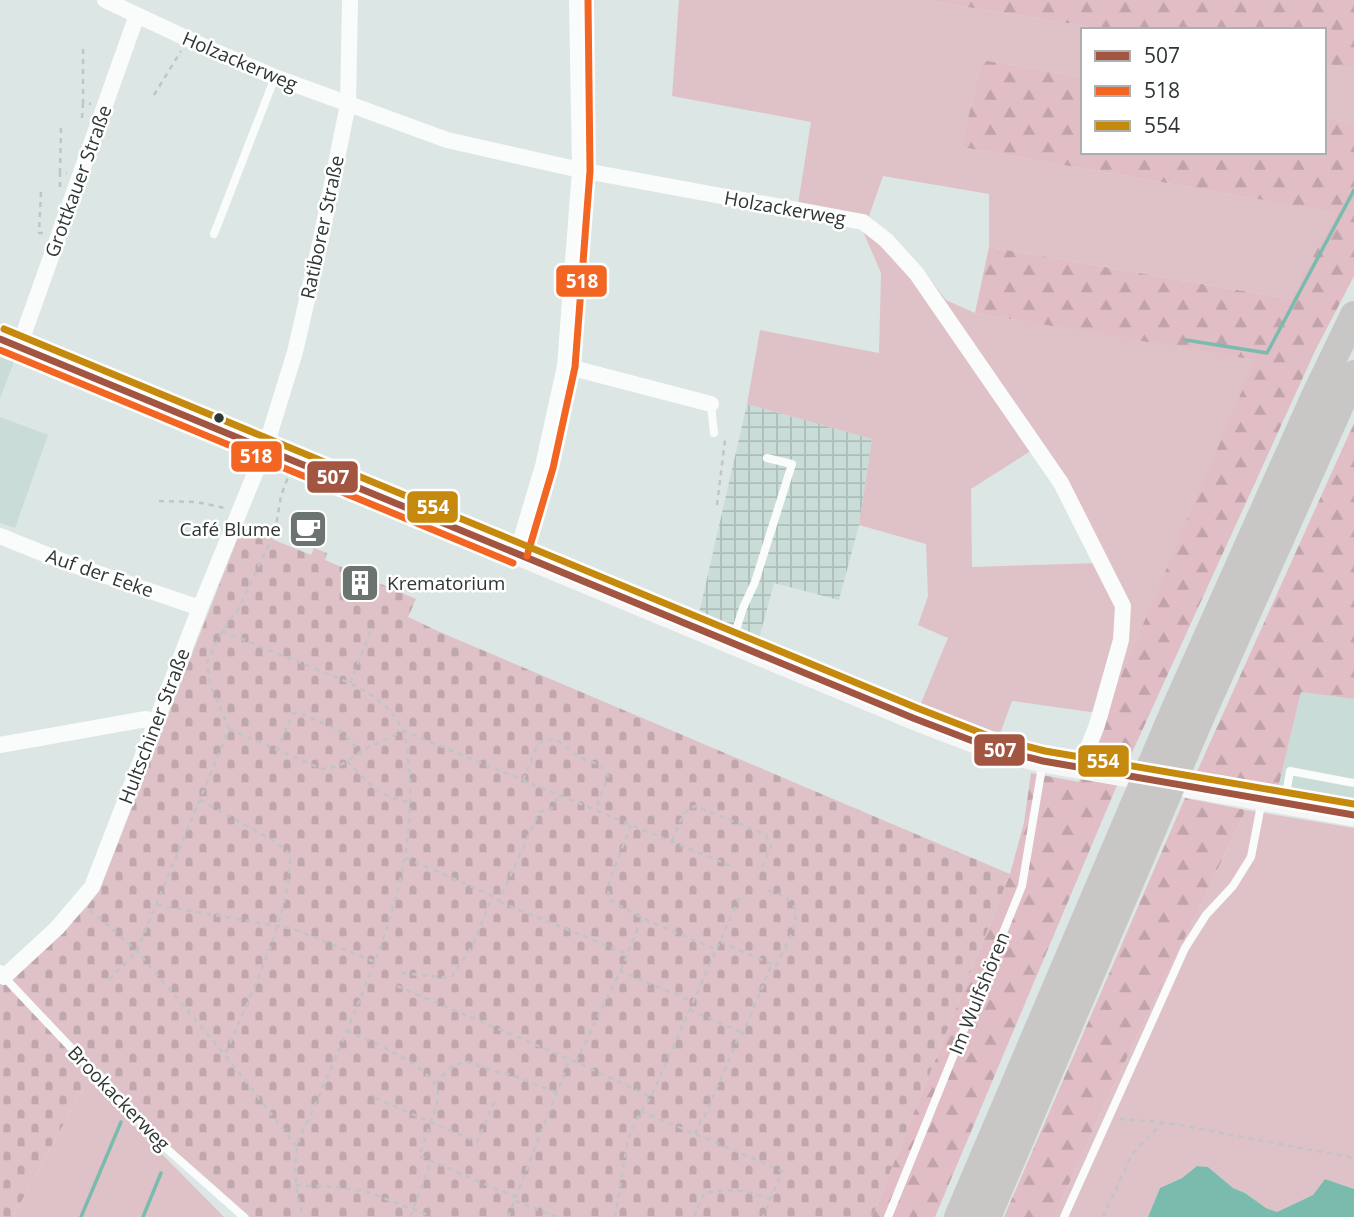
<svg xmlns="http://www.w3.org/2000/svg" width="1354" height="1217" viewBox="0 0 1354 1217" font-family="'Open Sans',sans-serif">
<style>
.built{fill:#c9dcd7}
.industrial{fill:url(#industrial-grid)}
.grass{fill:#dfc2c8;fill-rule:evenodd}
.forest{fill:url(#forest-firs)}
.cemetery{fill:url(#cemetery-stones)}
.water{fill:#7abbae}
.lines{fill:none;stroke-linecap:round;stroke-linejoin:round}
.stream{stroke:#7abbae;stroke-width:3.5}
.path{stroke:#c1c5c4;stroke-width:2.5;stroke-dasharray:5 5;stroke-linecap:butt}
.lane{stroke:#fafbfb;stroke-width:8}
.street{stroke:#fafbfb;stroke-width:16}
.secondary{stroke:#f7f6f7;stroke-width:23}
.highway{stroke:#c9c7c6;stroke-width:28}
.bus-1-casing{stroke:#fff;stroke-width:12}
.bus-2-casing{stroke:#fff;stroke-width:12}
.bus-3-casing{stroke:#fff;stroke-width:12}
.bus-1{stroke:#a25641;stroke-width:7}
.bus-2{stroke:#f26522;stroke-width:7}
.bus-3{stroke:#c58a0d;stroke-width:7}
.bus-dot{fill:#2f3735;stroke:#fff;stroke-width:2.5}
.labels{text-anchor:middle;stroke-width:5;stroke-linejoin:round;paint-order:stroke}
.street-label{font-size:19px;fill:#2f3735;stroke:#fff}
.poi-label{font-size:19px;fill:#2f3735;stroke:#fff;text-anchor:end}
.line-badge{stroke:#fff;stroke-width:2.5}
.badge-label{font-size:19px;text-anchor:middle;font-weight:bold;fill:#fff}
</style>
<defs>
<pattern id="industrial-grid" width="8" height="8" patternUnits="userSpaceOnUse" patternTransform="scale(1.75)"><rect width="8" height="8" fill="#c9dcd7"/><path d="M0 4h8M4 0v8" fill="none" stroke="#adbdb9"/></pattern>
<pattern id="forest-firs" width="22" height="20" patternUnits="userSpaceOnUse" patternTransform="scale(1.75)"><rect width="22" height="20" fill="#e1bdc5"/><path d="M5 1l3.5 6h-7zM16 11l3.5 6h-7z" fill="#c1a3aa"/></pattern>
<pattern id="cemetery-stones" width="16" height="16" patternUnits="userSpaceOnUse" patternTransform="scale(1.75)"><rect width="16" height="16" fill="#dfc2c8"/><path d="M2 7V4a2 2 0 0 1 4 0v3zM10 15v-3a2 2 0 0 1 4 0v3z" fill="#c0a7ac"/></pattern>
</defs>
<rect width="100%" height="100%" fill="#dce6e4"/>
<path class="built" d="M0,357L14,362L0,398Z
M0,417L48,435L15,528L0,523Z
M1301,692L1354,699V804L1277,792Z"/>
<path class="industrial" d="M747,404L872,439L859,525L839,600L774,583L757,646L697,622Z"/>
<path class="grass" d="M679,0H924L1110,30H1083V77L982,60L961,147L1338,213L1290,299L989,247V194L883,176L869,216L919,265L946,300L975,313L1256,360L1105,714L1012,701L1000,734L921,703L948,638L918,625L928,596L926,544L859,525L872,439L747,404L760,330L879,353L881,273L855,213L798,204L811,122L672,96ZM1032,450L1058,487L1097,563L972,567L971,489Z
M1324,64L1354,69V123L1324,118Z
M1246,810L1354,828V1189L1325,1179L1313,1195L1277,1212L1266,1208L1245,1193L1233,1188L1208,1167L1197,1166L1182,1178L1160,1188L1148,1217H1054L1101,1112Z
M88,1079L224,1217H13Z"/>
<path class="forest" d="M924,0H1354V69L1324,64V30H1110Z
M982,60L1083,77V152H1324V118L1354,123V276L1315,351L1115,790L935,1217H872L1010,874L1024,823L1031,773L1079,782L1105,714L1255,360L975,313L989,247L1290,299L1337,213L961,147Z
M1354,423V699L1301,692L1277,792L1195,776Z
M1185,798L1246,810L1101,1112L1054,1217H1004Z"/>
<path class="cemetery" d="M242,527L311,555L314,548L327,553L325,560L416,599L408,617L442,633L1010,874L872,1217H250L216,1190L172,1149L99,1068L88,1079L13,1217H0V982L4,985L87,907L100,889Z"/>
<path class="water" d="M1197,1166L1208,1167L1233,1188L1245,1193L1266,1208L1277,1212L1313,1195L1325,1179L1354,1189V1217H1148L1160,1188L1182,1178Z"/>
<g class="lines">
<path class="stream" d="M1186,340L1267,353L1354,190
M81,1217L121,1122
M143,1217L161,1173"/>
<path class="path" d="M83,49V103L91,104
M154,95L181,51
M82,118L83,103
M60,173L61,126
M60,187V173H67
M41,192L39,233H45
M159,501L197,502L225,508
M717,505L725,440L723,438
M275,532L281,496L288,477
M222,631L350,683L373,696L390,710L404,731L731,866
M350,683L372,628
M229,729L322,769L339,766L367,748L404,731C425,842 389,930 347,1030C336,1058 323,1086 311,1114C306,1124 299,1137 297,1148C293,1170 297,1196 303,1217
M276,751L293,714L298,712L342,732L361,752
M347,761C365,780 382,800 410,802
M523,780L537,746L545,739L559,741L577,756L602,766L608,776L596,809
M200,800L274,841L290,854C291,917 249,996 225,1055
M631,825L609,882L608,899L642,918L717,950
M672,841L684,813L695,806L765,834L771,846L761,870
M406,858L493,896L499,901L539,812L552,808L559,795
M500,902L627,954
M157,905L294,929L375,962
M90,910L137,951L225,1055L297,1147
M721,942L776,966C783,949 806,917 790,901C783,895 772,892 763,889
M621,970L642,918
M402,973L451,978L472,946L493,896
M109,980L137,951L229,729L210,684L207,662L222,631L239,608L272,538
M397,986L576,1062L651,1097
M690,1010L743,1033
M347,1031C370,1041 436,1067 438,1094C439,1105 423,1143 419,1156L516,1197
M576,1062L620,971L693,1002
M435,1084L453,1065L468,1062L492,1071L513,1075L557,1093
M375,1098L477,1142L496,1098
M641,1111L782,1171L763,1217
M1120,1119L1163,1122L1354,1158
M695,1134L702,1118L705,1116L739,1036L743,1033L772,964
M296,1185L337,1187L368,1192L433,1217
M515,1201L557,1217
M410,1217L431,1161
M508,1217L569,1061
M615,1217L628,1139L641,1111L651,1097L741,894
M694,1217L704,1193C729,1188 747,1190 770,1199
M1103,1217L1132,1154L1163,1122"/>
<path class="lane" d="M214,234L275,77
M711,404L714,433
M733,640L743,608L755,582L792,464L767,458
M1285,800L1290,771L1354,783
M4,977L167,1149L244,1217
M888,1217L1022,886L1043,761
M1064,1217L1185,948L1206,915L1233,886L1251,857L1262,800"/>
<path class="street" d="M105,0L205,47L275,77L447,140L580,170L863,222L886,240L916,273L1061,483L1123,606L1121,640L1097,725L1080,768
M19,347L137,15
M565,366L711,404
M0,536L62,561L200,608
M517,553L543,466L565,366L580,170L577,0
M0,745L146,719L156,723
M0,973L4,977L57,928L92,887L200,608L265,449L295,352L320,243L348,104L350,0"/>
<path class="secondary" d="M0,339L913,718L991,748L1043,761L1354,815"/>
<path class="highway" d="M958,1217L1175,709L1315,396L1354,315
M987,1217L1201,716L1354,374"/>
<g class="bus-1-casing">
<path id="bus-1" d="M0,339L913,718L991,748L1043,761L1354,815"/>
</g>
<g class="bus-2-casing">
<path id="bus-2" d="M0,350L513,563
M527,556L553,468L575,367L590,171L588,0"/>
</g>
<g class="bus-3-casing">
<path id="bus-3" d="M4,329L917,708L994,738L1045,751L1354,804"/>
</g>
<use href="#bus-1" class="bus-1"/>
<use href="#bus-2" class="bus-2"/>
<use href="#bus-3" class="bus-3"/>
</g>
<defs>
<g id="cafe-square" transform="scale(2.0125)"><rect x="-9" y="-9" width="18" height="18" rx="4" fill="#6c7472" stroke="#fff"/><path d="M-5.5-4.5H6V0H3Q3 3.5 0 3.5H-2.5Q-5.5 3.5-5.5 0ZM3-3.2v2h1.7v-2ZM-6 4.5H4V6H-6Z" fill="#fff"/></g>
<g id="building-square" transform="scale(2.0125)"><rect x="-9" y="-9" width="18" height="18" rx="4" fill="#6c7472" stroke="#fff"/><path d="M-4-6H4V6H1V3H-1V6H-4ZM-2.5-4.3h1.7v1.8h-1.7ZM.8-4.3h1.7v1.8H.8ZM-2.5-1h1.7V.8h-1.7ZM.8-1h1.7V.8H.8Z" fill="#fff"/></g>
</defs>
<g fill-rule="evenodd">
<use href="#cafe-square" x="308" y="529"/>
<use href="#building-square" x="360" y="583"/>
</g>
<circle class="bus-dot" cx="219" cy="418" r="6"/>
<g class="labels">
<g class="street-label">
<text transform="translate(240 61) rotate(23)" y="7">Holzackerweg</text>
<text transform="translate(78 181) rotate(-70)" y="7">Grottkauer Straße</text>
<text transform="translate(785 208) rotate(10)" y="7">Holzackerweg</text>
<text transform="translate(322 227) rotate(-78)" y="7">Ratiborer Straße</text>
<text transform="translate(100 573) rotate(19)" y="7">Auf der Eeke</text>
<text transform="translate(154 726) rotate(-69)" y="7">Hultschiner Straße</text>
<text transform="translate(979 993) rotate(-68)" y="7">Im Wulfshören</text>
<text transform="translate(119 1098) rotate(46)" y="7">Brookackerweg</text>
</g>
<g class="poi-label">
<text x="281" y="536">Café Blume</text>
<text x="387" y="590" text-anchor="start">Krematorium</text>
</g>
</g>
<g class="line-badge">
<rect x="555" y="264" width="53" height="34" rx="7" fill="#f26522"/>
<rect x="230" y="440" width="53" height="33" rx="7" fill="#f26522"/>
<rect x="306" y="460" width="53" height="34" rx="7" fill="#a25641"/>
<rect x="406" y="490" width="53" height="34" rx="7" fill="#c58a0d"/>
<rect x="973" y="733" width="53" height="34" rx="7" fill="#a25641"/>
<rect x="1077" y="744" width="53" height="34" rx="7" fill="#c58a0d"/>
</g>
<g class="badge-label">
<text x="582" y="288">518</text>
<text x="256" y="463">518</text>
<text x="333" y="484">507</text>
<text x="433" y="514">554</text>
<text x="1000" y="757">507</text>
<text x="1103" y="768">554</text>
</g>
<rect x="1081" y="28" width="245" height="126" fill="#ffffff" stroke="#acafae" stroke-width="2"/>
<rect x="1095" y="51" width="35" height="10" fill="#a25641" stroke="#acafae" stroke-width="2"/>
<text x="1144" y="63" font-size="21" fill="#2f3735">507</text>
<rect x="1095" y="86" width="35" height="10" fill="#f26522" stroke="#acafae" stroke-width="2"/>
<text x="1144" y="98" font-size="21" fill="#2f3735">518</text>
<rect x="1095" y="121" width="35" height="10" fill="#c58a0d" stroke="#acafae" stroke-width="2"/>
<text x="1144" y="133" font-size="21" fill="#2f3735">554</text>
</svg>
